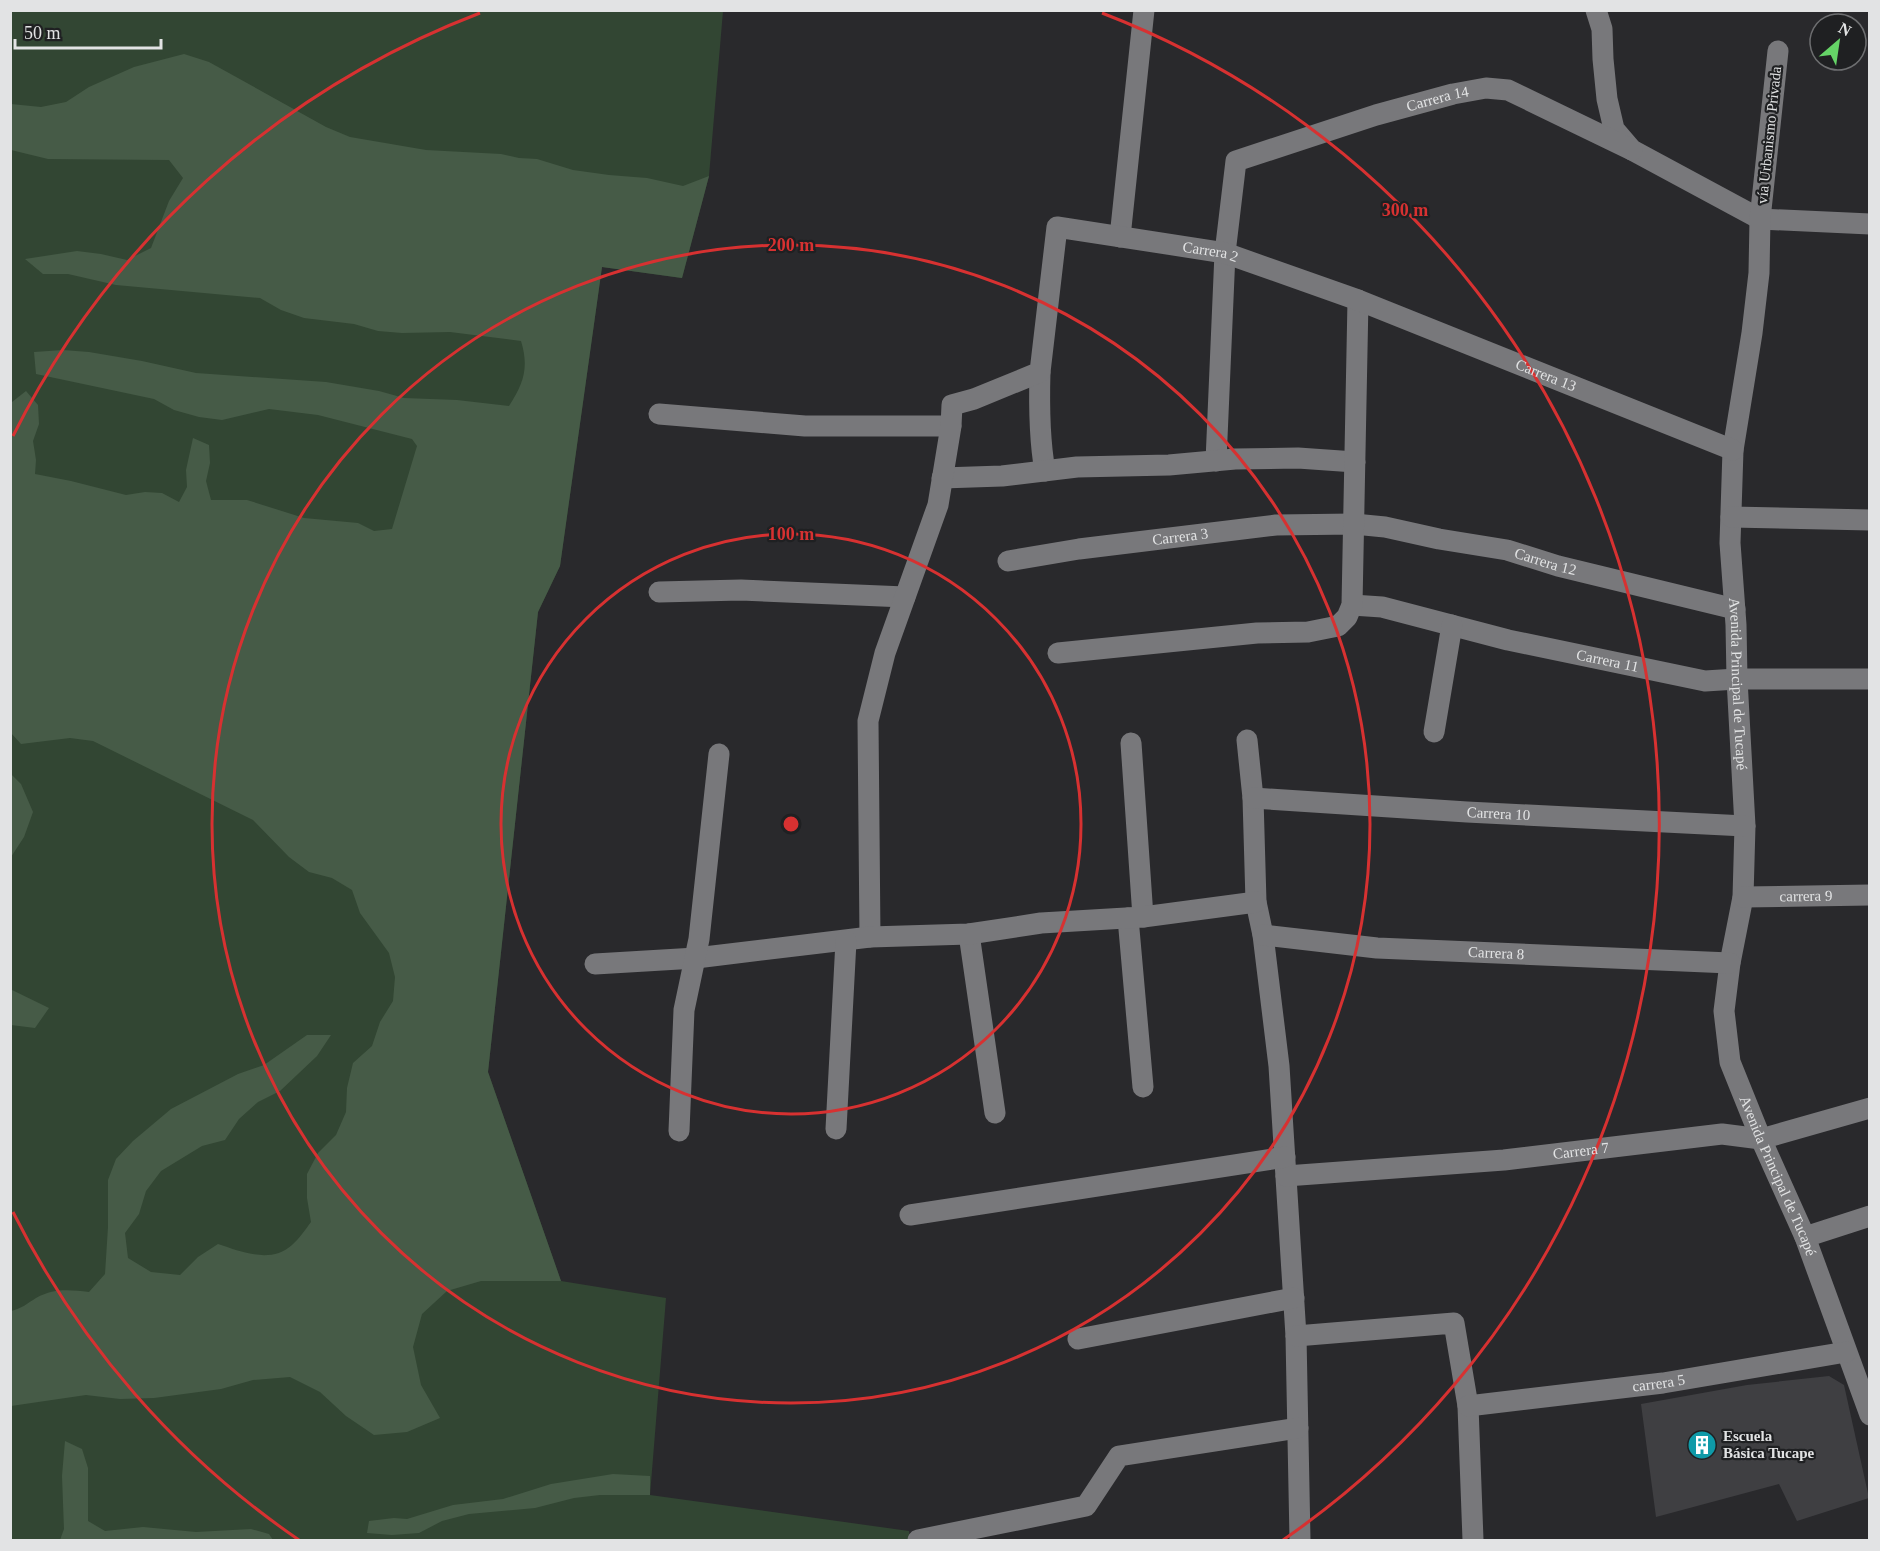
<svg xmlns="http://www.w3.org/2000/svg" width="1880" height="1551" viewBox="0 0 1880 1551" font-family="'Times New Roman',serif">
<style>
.green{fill:#324633}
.forest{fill:#465b47}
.building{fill:#3f3f42}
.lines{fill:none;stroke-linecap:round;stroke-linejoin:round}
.minor{stroke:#78787b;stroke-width:21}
.ring{fill:none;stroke:#d73131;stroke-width:3}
.labels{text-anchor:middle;stroke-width:4.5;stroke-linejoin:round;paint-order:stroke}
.street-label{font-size:15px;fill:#e2e3e4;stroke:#1f2022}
.poi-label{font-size:15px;font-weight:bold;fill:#e2e3e4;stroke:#1f2022;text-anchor:start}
.centre{fill:#d73131;stroke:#1f2022;stroke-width:3}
.ring-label{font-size:18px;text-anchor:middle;font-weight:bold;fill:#d73131;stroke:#1f2022;stroke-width:4.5;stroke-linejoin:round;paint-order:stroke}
</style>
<rect width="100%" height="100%" fill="#29292c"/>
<path class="green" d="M11,11H723L709,176L682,278L602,267L560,566L538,612L488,1072L561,1281L666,1298L650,1495L909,1531L910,1540H11Z"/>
<path class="forest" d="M184,54L209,62L326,127L350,137L426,150L501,154L519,158L537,159L573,170L609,175L647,178L683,186L709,176L682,278L602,267L560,566L538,612L488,1072L561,1281H481L447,1291L422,1314L413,1347L421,1385L440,1418L407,1432L374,1435L346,1416L320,1392L290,1377L253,1380L221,1389L154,1398L120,1399L86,1395L11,1406V1311C21,1309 28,1303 36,1298C55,1288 69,1290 89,1292L105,1274L108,1227V1180L116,1159L133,1141L171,1109L238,1074L264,1065L307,1035H331L317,1056L280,1091L258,1102L239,1119L225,1140L202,1146L161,1171L146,1191L139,1214L125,1233L128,1258L151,1272L180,1275L198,1257L218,1244C242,1252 271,1264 292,1245C299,1239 305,1230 311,1222L307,1198V1174L318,1153L336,1135L346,1112L347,1088L353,1063L372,1046L380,1022L393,1001L395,977L389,953L360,913L352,890L332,878L309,872L289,857L253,820L93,741L70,738L21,744L11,733L12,402L26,391L38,405L39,424L33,441L36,460L35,474L71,481L126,495L145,492L162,493L179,502L187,487L186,470L193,438L209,445L210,463L206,481L211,500H247L304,518L358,523L374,531L392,529L417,446L412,439L318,415L269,409L222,420L199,417L174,410L154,399L36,374L34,352L63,350L89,352L142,361L196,373L326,382L379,391L404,398L457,400L509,406C524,383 529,367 521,341L450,332L402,333L378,331L354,324L304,318L281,310L260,298L116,285L68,274H43L25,259L77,251L101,254L127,260L151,248L169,201L183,178L169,160L48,159L11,150V104L41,107L66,102L89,87L134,67Z
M11,774L21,784L33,812L24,837L11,857Z
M10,989L49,1008L35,1028L11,1025Z
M65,1441L82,1449L88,1468V1521L105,1531L143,1527L196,1532L251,1529L269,1534L273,1540H60L64,1529L62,1476Z
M613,1474L650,1476V1495H600L574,1498L535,1508L469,1514L442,1521L419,1533L392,1535L367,1533L369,1521L394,1518L407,1519L453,1505L503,1499L551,1484Z"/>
<path class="building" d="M1829,1376L1844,1385L1869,1498L1797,1521L1779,1484L1656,1517L1641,1404L1747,1385Z"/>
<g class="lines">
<g class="minor">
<path d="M1596,10L1602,29L1603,59L1607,99L1614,129L1632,150L1760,219L1870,224"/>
<path id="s1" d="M1778,51L1760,219L1759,273L1752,333L1733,450L1730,543L1736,625L1737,679L1745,826L1743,897L1730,963L1724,1011L1730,1062L1761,1139L1805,1237L1870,1415"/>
<path d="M1120,237L1144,10"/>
<path d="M1040,372C1039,406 1039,438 1045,471"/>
<path d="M659,414L805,426H951"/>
<path id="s2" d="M1216,461L1225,253L1236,161L1376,115L1453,94L1486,88L1508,90L1632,150"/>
<path d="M942,478L1002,476L1077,467L1169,465L1235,459L1298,458L1355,462"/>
<path d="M1731,517L1870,520"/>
<path id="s3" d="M1008,561L1079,549L1276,525L1354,524L1385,527L1439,539L1507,550L1558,566L1735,609"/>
<path d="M659,592L741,590L905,597"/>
<path id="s4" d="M1352,605L1382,607L1508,640L1705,681L1737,679H1870"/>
<path d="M1058,653L1257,633L1308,632L1338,626L1347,617L1352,605L1358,300"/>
<path d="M1434,732L1452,625"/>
<path d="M1247,740L1253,798L1256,902L1263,935L1279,1066L1296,1336L1300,1540"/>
<path d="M1131,743L1143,917"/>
<path id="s5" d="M1253,798L1467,812L1745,826"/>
<path id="s6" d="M1743,897L1870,895"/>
<path d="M1128,918L1143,1087"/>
<path d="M969,934L995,1113"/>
<path id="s7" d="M1263,935L1377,948L1730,963"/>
<path id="s8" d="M870,937L868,721L885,653L938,505L951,426L952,405L974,399L1040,372L1057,227L1225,253L1358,300L1733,450"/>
<path d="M595,964L696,958L870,937L969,934L1041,923L1143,917L1256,902"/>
<path d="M836,1129L846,941"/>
<path d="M679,1131L684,1010L699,939L719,754"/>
<path id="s9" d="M1286,1176L1504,1160L1722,1134L1761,1139L1870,1108"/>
<path d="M910,1215L1285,1157"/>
<path d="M1805,1237L1870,1216"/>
<path d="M1296,1336L1454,1323L1468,1406L1473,1540"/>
<path d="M1078,1339L1294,1298"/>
<path id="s10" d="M1468,1406L1663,1383L1846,1352"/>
<path d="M918,1540L1086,1506L1119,1456L1298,1428"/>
</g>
</g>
<g class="ring">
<circle cx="791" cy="824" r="290"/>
<circle cx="791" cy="824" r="579"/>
<path d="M299 1540A869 869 0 0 1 13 1212M13 436A869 869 0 0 1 480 13M1102 13A869 869 0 0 1 1283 1540"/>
</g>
<defs>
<g id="building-disc" transform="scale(1.5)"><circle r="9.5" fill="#0f9aa8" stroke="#1f2022"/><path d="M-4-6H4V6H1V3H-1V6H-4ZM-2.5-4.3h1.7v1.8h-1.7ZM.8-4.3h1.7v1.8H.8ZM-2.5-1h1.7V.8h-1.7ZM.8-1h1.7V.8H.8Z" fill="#fff"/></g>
</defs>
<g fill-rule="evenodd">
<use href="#building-disc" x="1702" y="1445"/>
</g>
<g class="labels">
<g class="street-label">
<text dy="5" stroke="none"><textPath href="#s2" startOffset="512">Carrera 14</textPath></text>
<text transform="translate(1769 135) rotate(-84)" y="5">vía Urbanismo Privada</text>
<text dy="5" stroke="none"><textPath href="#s8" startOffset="940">Carrera 2</textPath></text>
<text dy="5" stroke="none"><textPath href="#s8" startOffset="1298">Carrera 13</textPath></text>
<text dy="5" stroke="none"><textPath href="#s3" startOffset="174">Carrera 3</textPath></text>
<text dy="5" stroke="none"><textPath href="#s3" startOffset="544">Carrera 12</textPath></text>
<text dy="5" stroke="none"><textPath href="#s4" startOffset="262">Carrera 11</textPath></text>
<text dy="5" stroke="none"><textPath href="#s1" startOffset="636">Avenida Principal de Tucapé</textPath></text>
<text dy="5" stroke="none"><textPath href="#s5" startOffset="246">Carrera 10</textPath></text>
<text dy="5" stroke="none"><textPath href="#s6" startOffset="63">carrera 9</textPath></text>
<text dy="5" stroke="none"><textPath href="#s7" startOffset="234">Carrera 8</textPath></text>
<text dy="5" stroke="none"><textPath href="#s9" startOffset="296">Carrera 7</textPath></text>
<text dy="5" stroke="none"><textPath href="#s1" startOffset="1140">Avenida Principal de Tucapé</textPath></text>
<text dy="5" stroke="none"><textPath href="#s10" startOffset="192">carrera 5</textPath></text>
</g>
<g class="poi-label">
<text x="1723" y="1441">Escuela<tspan x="1723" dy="17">Básica Tucape</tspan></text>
</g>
</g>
<circle cx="791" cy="824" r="9" class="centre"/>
<g class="ring-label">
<text x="1405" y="216">300 m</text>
<text x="791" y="251">200 m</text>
<text x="791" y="540">100 m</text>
</g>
<rect width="1880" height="1551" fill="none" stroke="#e2e3e4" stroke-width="24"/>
<g transform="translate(1838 42) rotate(29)"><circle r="28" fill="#1f2022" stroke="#6d6e70" stroke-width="1.5"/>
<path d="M0-4.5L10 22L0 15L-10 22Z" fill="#65d467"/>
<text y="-9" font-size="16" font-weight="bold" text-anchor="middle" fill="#e2e3e4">N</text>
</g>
<path d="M15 39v9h146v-9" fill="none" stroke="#e2e3e4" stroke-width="3"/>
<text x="24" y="39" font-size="18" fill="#e2e3e4" stroke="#1f2022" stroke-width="4.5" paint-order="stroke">50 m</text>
</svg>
